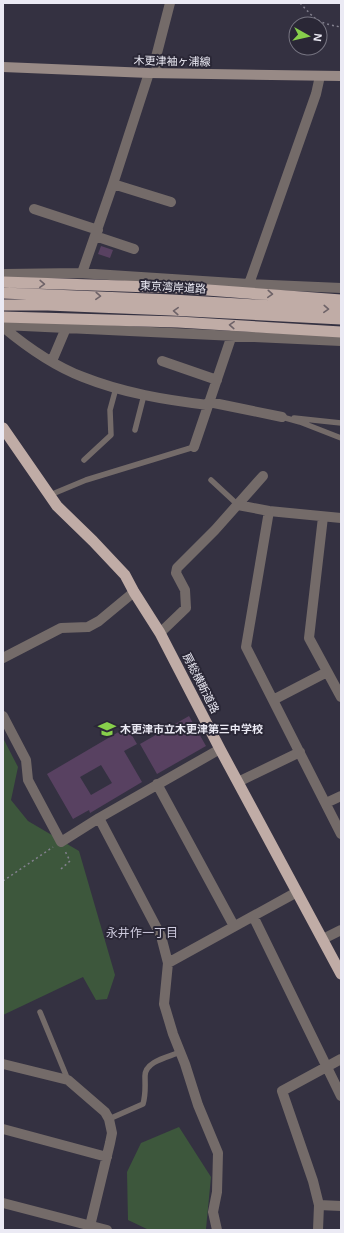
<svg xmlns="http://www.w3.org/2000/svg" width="344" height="1233" viewBox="0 0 344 1233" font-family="Helvetica,'Noto Sans JP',sans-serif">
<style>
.green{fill:#3d573c}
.building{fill:#584161;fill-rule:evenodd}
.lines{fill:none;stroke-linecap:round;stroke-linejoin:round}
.path{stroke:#83818f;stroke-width:1.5;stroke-dasharray:2 3;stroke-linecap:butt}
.service{stroke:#746b69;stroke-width:5.5}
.minor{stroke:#746b69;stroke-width:10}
.tertiary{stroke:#746b69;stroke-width:10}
.secondary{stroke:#988a86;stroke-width:10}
.trunk{stroke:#c0aca6;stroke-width:11}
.oneway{stroke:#6e6368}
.labels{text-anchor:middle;stroke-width:4;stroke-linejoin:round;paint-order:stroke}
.street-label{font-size:11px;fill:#ebeaf4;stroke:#2a2736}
.poi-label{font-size:11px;font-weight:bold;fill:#ebeaf4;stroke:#2a2736;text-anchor:start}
.neighbourhood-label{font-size:12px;fill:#cecbde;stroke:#2a2736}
</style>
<rect width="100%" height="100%" fill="#343141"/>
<path class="green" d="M3,738L18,767L11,800L28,821L79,851L115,975L107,999L96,1000L83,977L3,1015Z
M179,1127L211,1177L206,1229L149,1230L128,1220L127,1172L141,1143Z"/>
<path class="building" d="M101,246L113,250L110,258L98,254Z
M189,716L206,746L157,774L140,744Z
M127,727L137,744L124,751L142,782L90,813L89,810L73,819L47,774ZM101,765L112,783L91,795L80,777Z"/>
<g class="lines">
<path class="path" d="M300,3C316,20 317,23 341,27
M61,869L70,861L65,851
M3,881L53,847"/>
<path class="service" d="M282,417L300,422L341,438
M294,418L341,423
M135,430L144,395
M84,460L111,435L110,410L116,388
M211,480L238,505
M50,495L86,480L194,447
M40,1012L68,1080
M109,1119L143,1104C146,1094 145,1087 145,1076C145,1061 169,1057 180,1052"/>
<path class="minor" d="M157,73L156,57L170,3
M113,184L171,202
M34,209L98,230
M95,236L134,249
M82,273L113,184L149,73
M3,276L5,274L79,273L249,284L341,288
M249,284L316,94L320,76
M3,325L341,341
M3,327C27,347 54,366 83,377C123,393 166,400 208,405
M52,361L66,328
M162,361L217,380
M209,402L282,417
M194,447L232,335
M238,505L269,511L341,518
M269,511L246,647L341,834
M323,517L309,638L341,697
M160,633L186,608L185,590L176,573L177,568L215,530L263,476
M3,658L61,628L88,627L99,621L134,592
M273,700L327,672
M3,716L26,760L28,780L61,842L99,818
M238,782L300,752
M157,784L234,926
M326,803L341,796
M253,916L341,1096
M323,939L341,930
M168,963L297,892
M3,1064L68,1080L105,1112L109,1119L112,1133L110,1143L89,1230
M3,1129L107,1157
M319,1205L341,1206
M217,1230L213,1212L217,1192L218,1153L198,1105L185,1064L173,1034L164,1004L168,963L161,936L99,818L220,749
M318,1230L319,1205L313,1181L282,1091L341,1059"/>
<path class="tertiary" d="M3,1203L107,1230"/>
<path class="secondary" d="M3,67L149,73L341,76"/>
<path class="trunk" d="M3,282L181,288L341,300
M3,293L172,300L341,310
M3,305H48L171,310L341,319
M3,317L178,322L341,332
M3,428L57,506L93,541L125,575L134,592L160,633L220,749L341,974"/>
</g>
<defs><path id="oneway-chevron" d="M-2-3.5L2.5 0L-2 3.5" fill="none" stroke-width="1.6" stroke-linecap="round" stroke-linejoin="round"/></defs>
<g class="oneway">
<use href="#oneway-chevron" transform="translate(42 284) rotate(2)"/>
<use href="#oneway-chevron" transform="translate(270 294) rotate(4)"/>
<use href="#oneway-chevron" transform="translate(98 296) rotate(3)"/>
<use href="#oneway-chevron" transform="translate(326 309) rotate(3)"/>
<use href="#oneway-chevron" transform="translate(176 311) rotate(-177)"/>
<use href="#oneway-chevron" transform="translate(232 325) rotate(-177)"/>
</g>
<defs>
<g id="school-bare" transform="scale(1.38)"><path d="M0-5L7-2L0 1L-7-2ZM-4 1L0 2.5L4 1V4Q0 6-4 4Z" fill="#87cf4b" stroke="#2a2736" stroke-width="2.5" paint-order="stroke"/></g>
</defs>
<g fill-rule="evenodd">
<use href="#school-bare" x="107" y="729"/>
</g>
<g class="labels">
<g class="street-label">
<text transform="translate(172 61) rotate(1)" y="4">木更津袖ヶ浦線</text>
<text transform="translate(173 287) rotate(3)" y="4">東京湾岸道路</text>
<text transform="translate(201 683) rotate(63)" y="4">房総横断道路</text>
</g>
<g class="poi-label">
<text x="120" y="733">木更津市立木更津第三中学校</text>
</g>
<g class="neighbourhood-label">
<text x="142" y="937">永井作一丁目</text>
</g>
</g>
<rect width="344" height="1233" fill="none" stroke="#ebeaf4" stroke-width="8"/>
<g transform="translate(308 36) rotate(98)"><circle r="19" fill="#2a2736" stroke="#777582"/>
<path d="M0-3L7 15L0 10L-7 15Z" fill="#87cf4b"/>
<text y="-6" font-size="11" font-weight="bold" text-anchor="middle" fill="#ebeaf4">N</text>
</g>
</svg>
